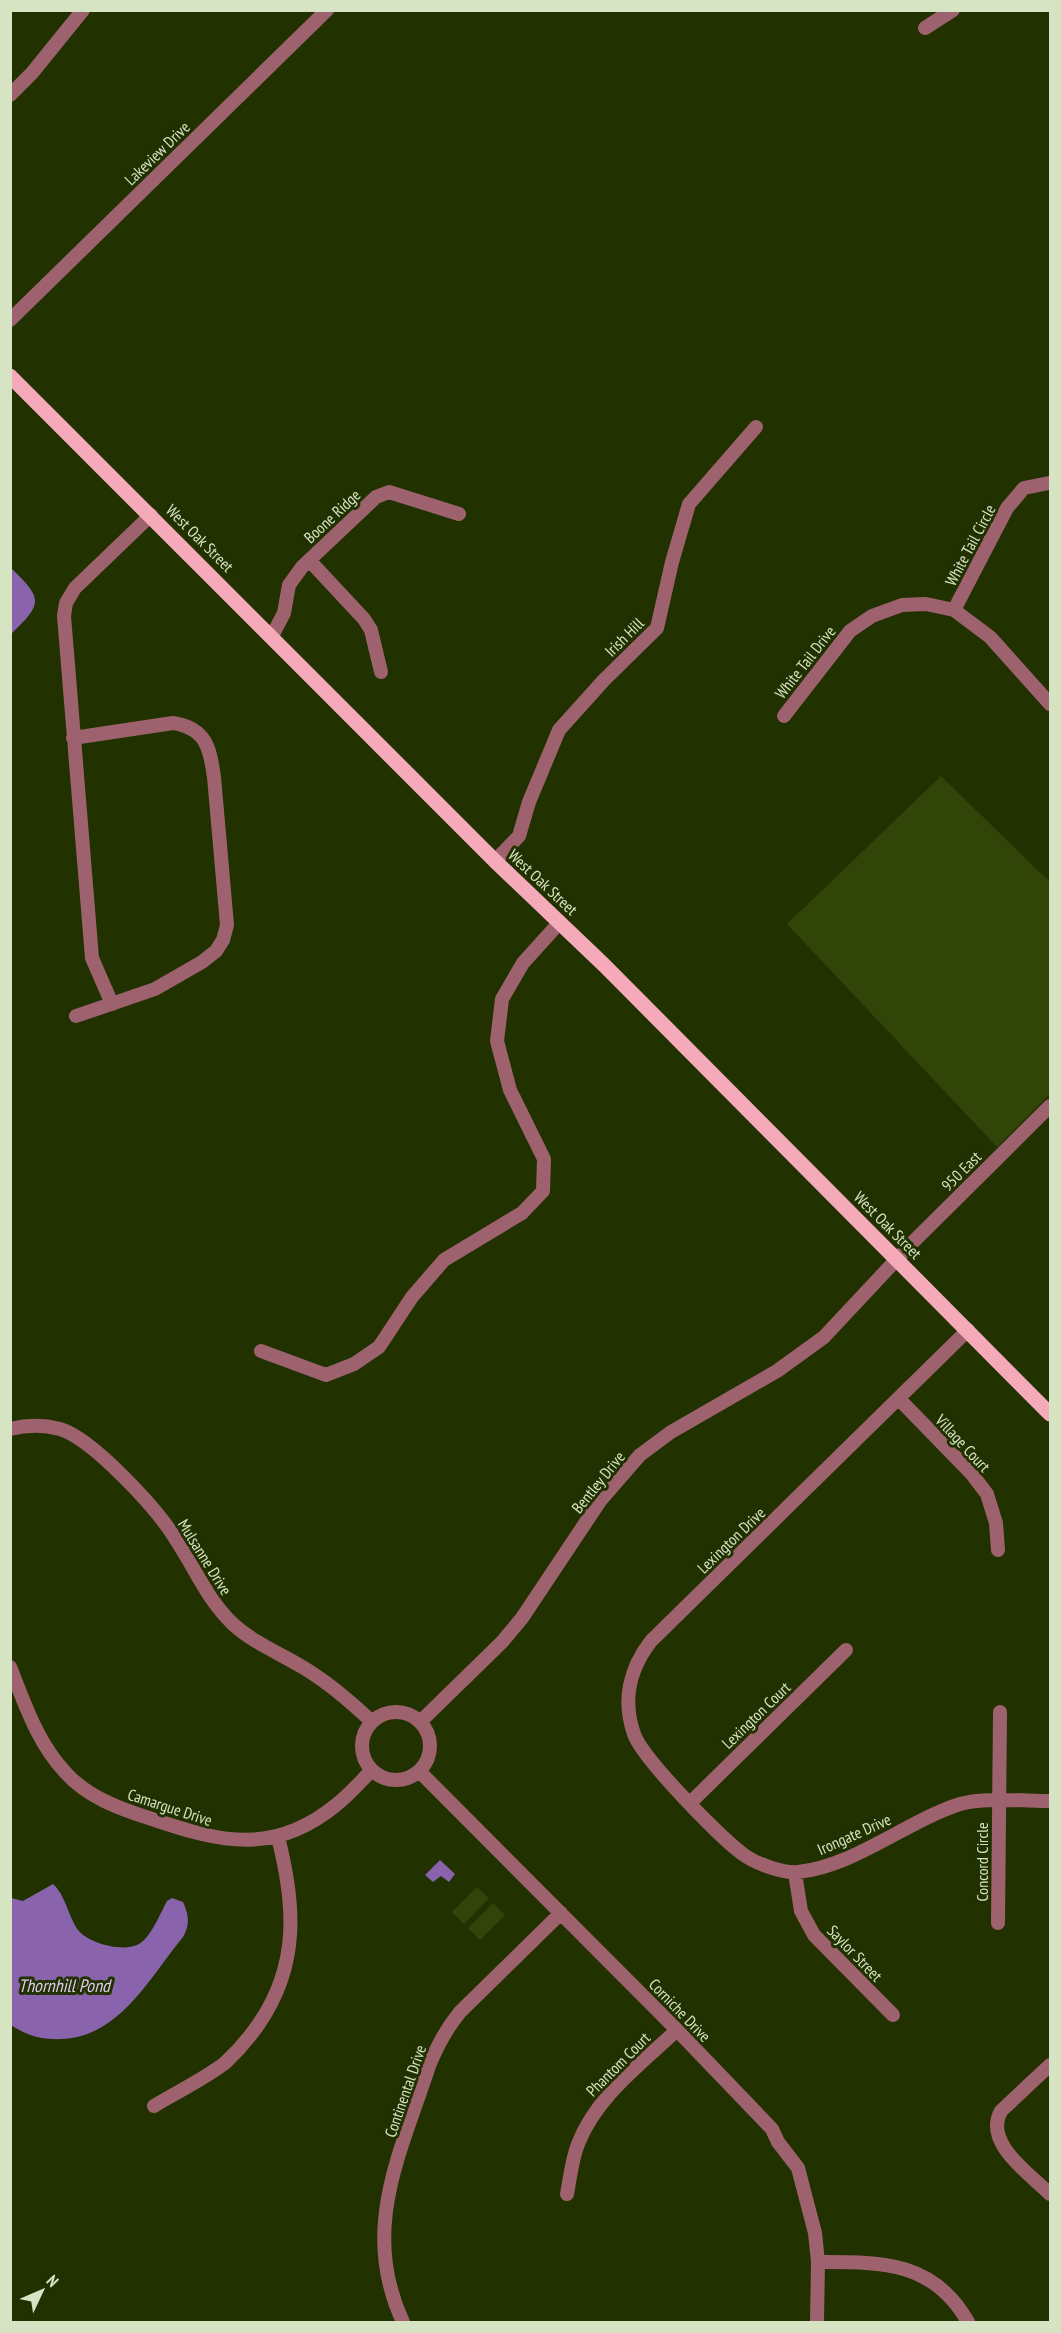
<svg xmlns="http://www.w3.org/2000/svg" width="1061" height="2333" viewBox="0 0 1061 2333" font-family="'PT Sans Narrow',sans-serif">
<style>
.green{fill:#324508}
.water{fill:#8964ad}
.lines{fill:none;stroke-linecap:round;stroke-linejoin:round}
.minor{stroke:#9e626f;stroke-width:14}
.major{stroke:#f4aab8;stroke-width:15}
.labels{text-anchor:middle;stroke-width:6;stroke-linejoin:round;paint-order:stroke}
.street-label{font-size:16px;fill:#d6e4c3;stroke:#213100}
.water-label{font-size:18px;font-style:italic;fill:#decbf3;stroke:#213100}
</style>
<rect width="100%" height="100%" fill="#213100"/>
<path class="green" d="M941,776L1050,882V1094L997,1147L787,924Z
M477,1887L489,1898L464,1924L452,1912Z
M493,1903L505,1915L480,1940L468,1928Z"/>
<path class="water" d="M11,568C42,598 44,603 11,634Z
M440,1860L455,1874L449,1882L441,1876L433,1882L425,1875Z
M53,1884C66,1896 68,1916 78,1930C88,1943 123,1953 139,1944C151,1937 160,1914 167,1901L172,1898L183,1902C189,1915 190,1925 183,1937C150,1977 120,2036 63,2039C43,2040 27,2036 11,2025V1898L23,1901Z"/>
<g class="lines">
<path class="minor" d="M925,28L953,10
M10,95L32,73L83,10
M10,320L327,10
M309,560L364,619L371,630L381,672
M954,610L1007,508L1024,488L1049,483
M272,636L284,613L289,585L302,567L376,497L389,492L459,514
M784,716L850,631L872,616L902,605L926,604L954,610L990,637L1050,704
M73,738L173,723C206,728 210,748 214,777L227,925L223,940L216,951L202,962L155,989L76,1016
M495,861L519,836L529,802L559,730L604,680L657,628L672,562L689,504L756,427
M112,1004L92,958L64,616L66,603L75,588L151,515
M968,1330L651,1641C630,1668 622,1700 634,1734C642,1758 724,1842 747,1857C758,1864 785,1874 798,1872C853,1867 907,1821 960,1804C984,1797 1025,1801 1050,1801
M261,1351L326,1375L354,1364L379,1347L412,1297L444,1260L522,1213L543,1191L544,1159L510,1090L497,1041L502,999L523,963L560,922
M899,1399L971,1473L987,1494L996,1523L998,1550
M10,1429C26,1425 45,1425 60,1429C93,1439 157,1509 175,1538C195,1568 207,1600 234,1625C254,1643 281,1654 304,1668C329,1683 351,1702 372,1722
M10,1667C25,1704 37,1742 65,1772C87,1797 120,1809 152,1819C220,1842 274,1856 336,1805C349,1795 360,1782 372,1770
M362 1746a34 34 0 1 1 68 0a34 34 0 1 1-68 0Z
M420,1722L502,1642L522,1618L600,1501L640,1455L671,1432L777,1371L824,1337L911,1244L1050,1106
M419,1771L677,2030L772,2129L778,2142L798,2168L815,2233L818,2262L817,2322
M690,1803L846,1650
M795,1873L801,1911L814,1935L893,2015
M998,1923L1000,1712
M1050,2065L1001,2111C983,2143 1030,2174 1050,2194
M154,2106C177,2092 204,2079 225,2063C237,2052 249,2038 258,2025C300,1965 295,1904 278,1837
M567,2194C570,2178 572,2159 578,2144C596,2097 641,2064 677,2030
M818,2262C880,2262 933,2260 968,2322
M403,2322C360,2230 400,2155 429,2066C437,2046 446,2029 460,2012L561,1913"/>
<path class="major" d="M10,376L495,861L604,965L1050,1414"/>
</g>
<g class="labels">
<g class="street-label">
<text transform="translate(157 153) rotate(-44)" y="6">Lakeview Drive</text>
<text transform="translate(332 516) rotate(-43)" y="6">Boone Ridge</text>
<text transform="translate(200 538) rotate(45)" y="6">West Oak Street</text>
<text transform="translate(970 545) rotate(-62)" y="6">White Tail Circle</text>
<text transform="translate(624 637) rotate(-45)" y="6">Irish Hill</text>
<text transform="translate(805 662) rotate(-52)" y="6">White Tail Drive</text>
<text transform="translate(543 882) rotate(43)" y="6">West Oak Street</text>
<text transform="translate(961 1171) rotate(-45)" y="6">950 East</text>
<text transform="translate(888 1225) rotate(45)" y="6">West Oak Street</text>
<text transform="translate(963 1443) rotate(47)" y="6">Village Court</text>
<text transform="translate(598 1482) rotate(-51)" y="6">Bentley Drive</text>
<text transform="translate(731 1540) rotate(-44)" y="6">Lexington Drive</text>
<text transform="translate(205 1557) rotate(58)" y="6">Mulsanne Drive</text>
<text transform="translate(756 1715) rotate(-44)" y="6">Lexington Court</text>
<text transform="translate(170 1807) rotate(18)" y="6">Camargue Drive</text>
<text transform="translate(854 1834) rotate(-24)" y="6">Irongate Drive</text>
<text transform="translate(982 1862) rotate(-90)" y="6">Concord Circle</text>
<text transform="translate(855 1953) rotate(46)" y="6">Saylor Street</text>
<text transform="translate(680 2010) rotate(46)" y="6">Corniche Drive</text>
<text transform="translate(618 2064) rotate(-45)" y="6">Phantom Court</text>
<text transform="translate(405 2091) rotate(-71)" y="6">Continental Drive</text>
</g>
<g class="water-label">
<text x="64" y="1992">Thornhill Pond</text>
</g>
</g>
<rect width="1061" height="2333" fill="none" stroke="#d6e4c3" stroke-width="24"/>
<g transform="translate(42 2291) rotate(46)" stroke="#213100" stroke-width="4.5" paint-order="stroke">
<path d="M0-4.5L10 22L0 15L-10 22Z" fill="#d6e4c3"/>
<text y="-9" font-size="16" font-weight="bold" text-anchor="middle" fill="#d6e4c3">N</text>
</g>
</svg>
